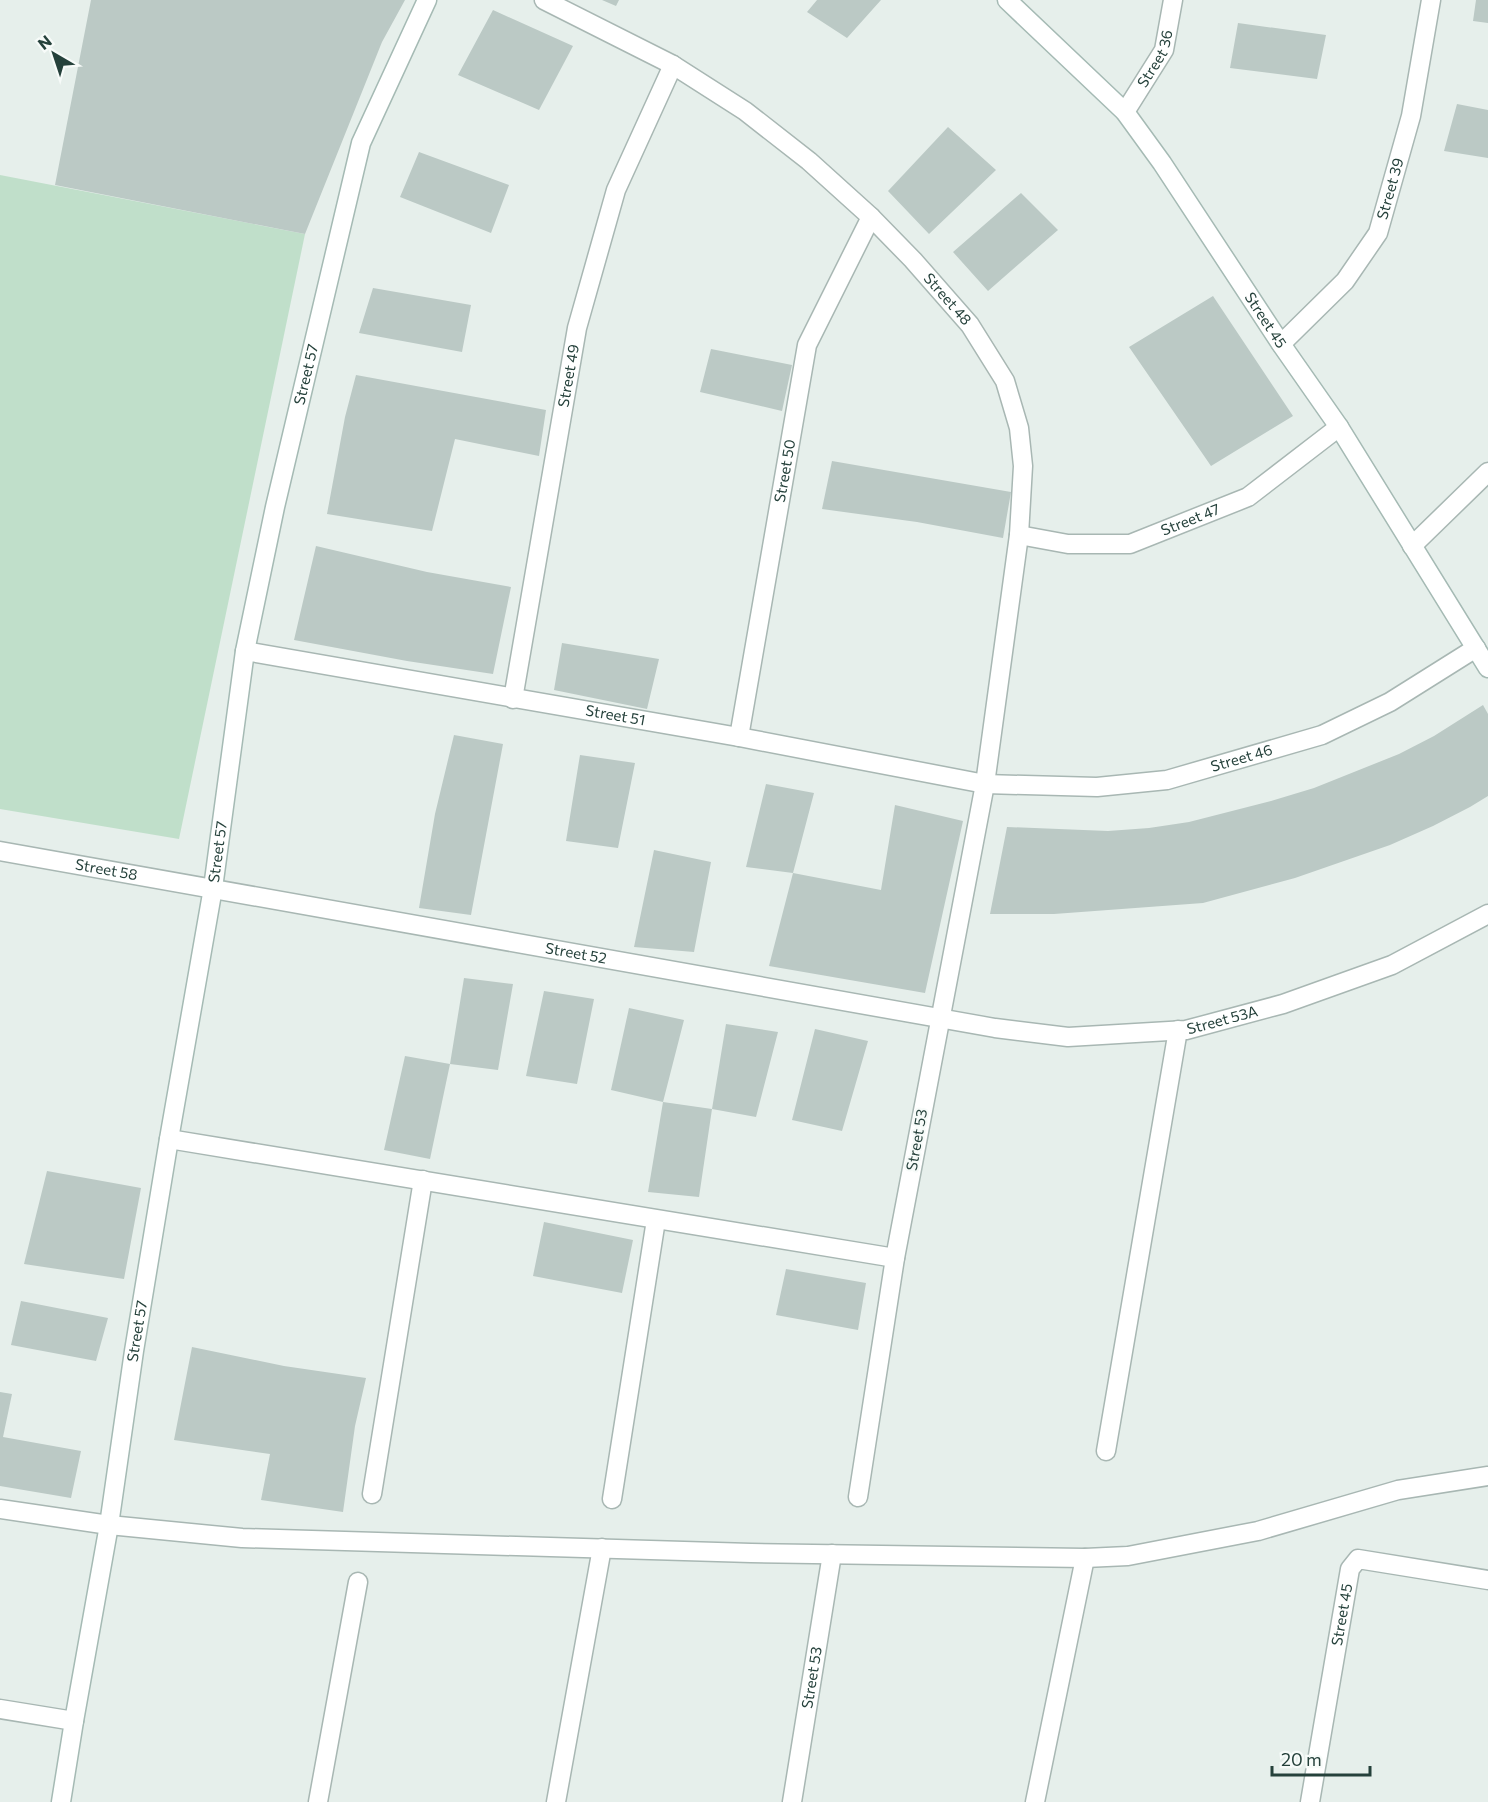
<svg xmlns="http://www.w3.org/2000/svg" width="1488" height="1802" viewBox="0 0 1488 1802" font-family="Commissioner,sans-serif">
<style>
.park{fill:#c0dfca}
.building{fill:#bbc9c5}
.lines{fill:none;stroke-linecap:round;stroke-linejoin:round}
.street-casing{stroke:#a8b7b3;stroke-width:21}
.secondary-casing{stroke:#a5bab4;stroke-width:21}
.street{stroke:#fff;stroke-width:18}
.secondary{stroke:#fff;stroke-width:18}
.labels{text-anchor:middle;stroke-width:4.5;stroke-linejoin:round;paint-order:stroke}
.street-label{font-size:15px;fill:#25413b;stroke:#f7fbf9}
</style>
<rect width="100%" height="100%" fill="#e6efeb"/>
<path class="park" d="M0,175L305,234L179,839L0,809Z"/>
<path class="building" d="M91,0H405L382,42L305,234L55,185Z
M602,0H619L616,6Z
M817,0H881L847,38L807,12Z
M1476,0H1488V23L1473,21Z
M493,10L573,46L539,110L458,75Z
M1238,23L1326,35L1317,79L1230,68Z
M1457,104L1488,110V158L1444,151Z
M948,127L996,170L929,234L888,191Z
M419,152L509,185L491,233L400,197Z
M1021,193L1058,230L988,291L953,252Z
M373,288L471,305L462,352L359,333Z
M1213,296L1293,416L1211,466L1129,347Z
M711,349L792,365L782,411L700,392Z
M356,375L546,410L539,456L455,439L432,531L327,514L345,417Z
M832,461L1011,492L1003,538L917,522L822,509Z
M316,546L427,572L511,587L493,674L407,661L294,640Z
M562,643L659,659L647,709L554,690Z
M1483,705L1488,714V796L1470,807L1433,826L1390,845L1295,878L1203,903L1054,914H990L1007,827L1108,831L1149,828L1189,822L1271,801L1314,788L1399,754L1434,736Z
M454,735L503,744L471,915L419,908L435,814Z
M580,755L635,763L618,848L566,841Z
M766,784L814,793L793,873L746,867Z
M895,805L963,821L925,993L769,966L793,873L881,890Z
M654,850L711,862L694,952L634,947Z
M464,978L513,984L498,1070L450,1064Z
M544,991L594,999L577,1084L526,1076Z
M629,1008L684,1020L663,1102L611,1090Z
M726,1024L778,1032L756,1117L712,1109Z
M815,1029L868,1041L842,1131L792,1120Z
M405,1056L450,1064L430,1159L384,1150Z
M663,1102L712,1109L699,1197L648,1192Z
M47,1171L141,1188L124,1279L24,1264Z
M544,1222L633,1240L622,1293L533,1276Z
M786,1269L866,1283L858,1330L776,1315Z
M21,1301L108,1318L96,1361L11,1345Z
M192,1347L284,1366L366,1378L355,1426L343,1512L261,1500L270,1454L174,1440Z
M0,1392L12,1394L3,1437L81,1451L71,1498L0,1486Z"/>
<g class="lines">
<g class="street-casing">
<g id="street">
<path id="s1" d="M544,0L673,65L745,111L809,161L871,217L913,260L970,325L1005,381L1019,428L1023,466L1019,535L985,784L895,1258L858,1497"/>
<path id="s2" d="M1125,112L1164,50L1173,0"/>
<path id="s3" d="M1281,344L1345,281L1378,233L1411,116L1431,0"/>
<path id="s4" d="M1019,535L1068,544H1130L1248,497L1339,427"/>
<path d="M1412,546L1488,472"/>
<path id="s5" d="M245,651L739,737L985,784L1097,787L1167,780L1322,735L1390,702L1476,648"/>
<path id="s6" d="M513,699L577,328L616,190L673,65"/>
<path id="s7" d="M739,737L807,345L871,217"/>
<path id="s8" d="M0,851L995,1028L1068,1037L1186,1030L1283,1004L1392,965L1488,914"/>
<path d="M169,1139L895,1258"/>
<path d="M1106,1451L1178,1030"/>
<path d="M372,1494L423,1180"/>
<path d="M612,1499L656,1220"/>
<path d="M0,1509L109,1525L242,1538L751,1553L1085,1558L1128,1556L1258,1531L1398,1490L1488,1476"/>
<path d="M0,1709L74,1721"/>
<path d="M318,1802L358,1582"/>
<path d="M556,1802L602,1548"/>
<path id="s9" d="M792,1802L832,1554"/>
<path d="M1035,1802L1085,1558"/>
<path id="s10" d="M1310,1802L1350,1569L1358,1559L1488,1580"/>
</g>
</g>
<g class="secondary-casing">
<g id="secondary">
<path id="s11" d="M1007,0L1125,112L1162,163L1281,344L1339,427L1488,668"/>
<path id="s12" d="M61,1802L74,1721L109,1525L134,1351L169,1139L213,888L245,651L275,507L361,143L427,0"/>
</g>
</g>
<use href="#street" class="street"/>
<use href="#secondary" class="secondary"/>
</g>
<g class="labels">
<g class="street-label">
<text dy="5" stroke="none"><textPath href="#s2" startOffset="62">Street 36</textPath></text>
<text dy="5" stroke="none"><textPath href="#s3" startOffset="194">Street 39</textPath></text>
<text dy="5" stroke="none"><textPath href="#s1" startOffset="507">Street 48</textPath></text>
<text dy="5" stroke="none"><textPath href="#s11" startOffset="414">Street 45</textPath></text>
<text dy="5" stroke="none"><textPath href="#s12" startOffset="1449">Street 57</textPath></text>
<text dy="5" stroke="none"><textPath href="#s6" startOffset="328">Street 49</textPath></text>
<text dy="5" stroke="none"><textPath href="#s7" startOffset="270">Street 50</textPath></text>
<text dy="5" stroke="none"><textPath href="#s4" startOffset="177">Street 47</textPath></text>
<text dy="5" stroke="none"><textPath href="#s5" startOffset="376">Street 51</textPath></text>
<text dy="5" stroke="none"><textPath href="#s5" startOffset="1012">Street 46</textPath></text>
<text dy="5" stroke="none"><textPath href="#s12" startOffset="963">Street 57</textPath></text>
<text dy="5" stroke="none"><textPath href="#s8" startOffset="108">Street 58</textPath></text>
<text dy="5" stroke="none"><textPath href="#s8" startOffset="585">Street 52</textPath></text>
<text dy="5" stroke="none"><textPath href="#s8" startOffset="1240">Street 53A</textPath></text>
<text transform="translate(917 1140) rotate(-80)" y="5">Street 53</text>
<text dy="5" stroke="none"><textPath href="#s12" startOffset="477">Street 57</textPath></text>
<text dy="5" stroke="none"><textPath href="#s10" startOffset="190">Street 45</textPath></text>
<text dy="5" stroke="none"><textPath href="#s9" startOffset="126">Street 53</textPath></text>
</g>
</g>
<g transform="translate(54 54) rotate(321)" stroke="#f7fbf9" stroke-width="4.5" paint-order="stroke">
<path d="M0-4.5L10 22L0 15L-10 22Z" fill="#25413b"/>
<text y="-9" font-size="16" font-weight="bold" text-anchor="middle" fill="#25413b">N</text>
</g>
<path d="M1272 1766v9h98v-9" fill="none" stroke="#25413b" stroke-width="3"/>
<text x="1281" y="1766" font-size="18" fill="#25413b" stroke="#f7fbf9" stroke-width="4.5" paint-order="stroke">20 m</text>
</svg>
